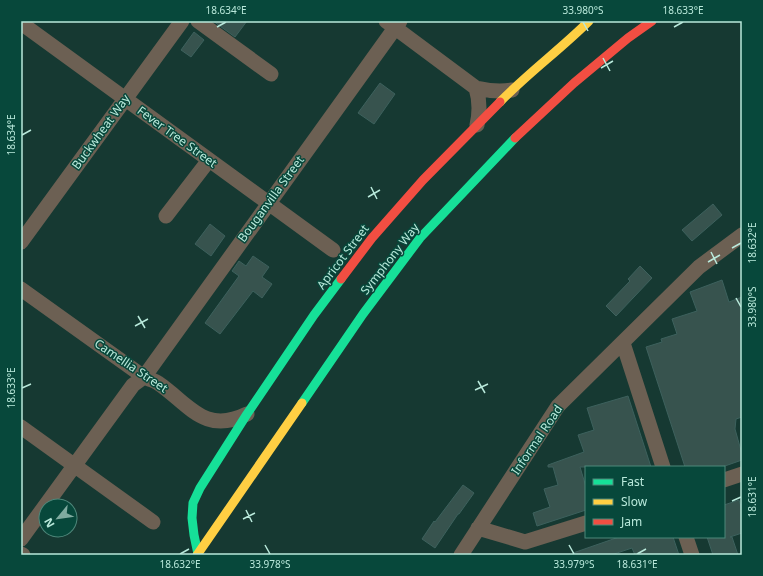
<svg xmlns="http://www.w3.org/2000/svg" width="763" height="576" viewBox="0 0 763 576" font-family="'Noto Sans',sans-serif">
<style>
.building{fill:#37534e;stroke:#3d615d}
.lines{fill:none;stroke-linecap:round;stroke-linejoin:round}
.street{stroke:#6c6053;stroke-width:15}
.fast{stroke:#16e098;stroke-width:9}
.slow{stroke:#ffcf43;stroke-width:9}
.jam{stroke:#f24e42;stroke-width:9}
.ticks{fill:none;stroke:#b9e9db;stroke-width:1.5}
.labels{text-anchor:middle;stroke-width:3;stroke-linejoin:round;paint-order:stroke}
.street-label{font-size:12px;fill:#b9e9db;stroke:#07483b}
.neatline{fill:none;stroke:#b9e9db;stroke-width:1.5}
.ticks-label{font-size:10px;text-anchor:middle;fill:#b9e9db}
</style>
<rect width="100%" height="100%" fill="#163932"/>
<path class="building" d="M213,21H247L235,37Z
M194,32L204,40L191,57L181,50Z
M380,83L395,94L374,124L358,113Z
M713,204L722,215L692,241L682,230Z
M210,224L225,236L211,256L195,244Z
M253,256L269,267L262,277L272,284L262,298L253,291L220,334L205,323L239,276L232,271L239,261L246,266Z
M640,266L652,278L616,316L606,306L630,281L628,279Z
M722,280L729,302L742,297V417L736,419L735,429L742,454V460L722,467H685L646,347L662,342L661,339L677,334L672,319L697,311L690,292Z
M628,396L651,467H580L586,487V510L537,526L533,513L550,507L544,489L558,485L553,467H548V465L584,452L578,435L594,430L587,408Z
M463,485L474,493L459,514H458L435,548L422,539L434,521L435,522Z
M739,500L742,510V533L730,537H732L738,555H713L707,537H724V505Z
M619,537H673L679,555H635L632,548L611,555H573V553Z"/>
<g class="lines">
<path class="street" d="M198,21L271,74
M386,21L476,88C489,91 499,92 512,90
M21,23L333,250
M476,88C480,101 480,112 477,125
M166,216L209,160
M21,242L182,21
M21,289L144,377C148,379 154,380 158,383C189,404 204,435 247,414
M623,343L663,467
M21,427L153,522
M724,480L742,474
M478,528L525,542L586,523
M686,537L692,555
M21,539L133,385L144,377L400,21
M21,554L23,555
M461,555L558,406L699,267L742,235"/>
<path class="fast" d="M302,403L363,314L420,238L515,138
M198,554L194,535L192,518L193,503L200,488L247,414L314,315L341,279"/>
<path class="slow" d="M500,102C528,73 561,49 589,21
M197,555L302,403"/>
<path class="jam" d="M515,138L574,83L628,38L652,21
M341,279L372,238L423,180L500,102"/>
</g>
<path class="ticks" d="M583,22L588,31M217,27L226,22M674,27L683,22M603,58L610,71M601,68L613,61M22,135L31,130M371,187L377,199M368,197L380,190M732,248L741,243M711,252L717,264M708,262L720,255M736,298L741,307M138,316L145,328M135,326L148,319M478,381L485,393M22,388L31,384M475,390L488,384M732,501L741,497M246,510L252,522M243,519L255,513M265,545L270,554M569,545L574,554M180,554L189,549M637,554L646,549"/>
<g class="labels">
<g class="street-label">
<text transform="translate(101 132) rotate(-54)" y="4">Buckwheat Way</text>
<text transform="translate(177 137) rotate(36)" y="4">Fever Tree Street</text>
<text transform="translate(271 199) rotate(-54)" y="4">Bouganvilla Street</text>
<text transform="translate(343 257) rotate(-53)" y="4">Apricot Street</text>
<text transform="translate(390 259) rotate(-52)" y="4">Symphony Way</text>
<text transform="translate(131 366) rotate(34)" y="4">Camellia Street</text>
<text transform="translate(537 440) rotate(-56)" y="4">Informal Road</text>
</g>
</g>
<rect width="763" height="576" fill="none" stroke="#07483b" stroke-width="44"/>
<rect x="585" y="466" width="140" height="72" fill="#07483b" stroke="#4e887b"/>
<rect x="593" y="479" width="20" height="6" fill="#16e098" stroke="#4e887b"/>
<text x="621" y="486" font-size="12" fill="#b9e9db">Fast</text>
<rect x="593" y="499" width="20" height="6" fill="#ffcf43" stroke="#4e887b"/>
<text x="621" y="506" font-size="12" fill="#b9e9db">Slow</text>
<rect x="593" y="519" width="20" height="6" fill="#f24e42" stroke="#4e887b"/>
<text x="621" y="526" font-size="12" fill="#b9e9db">Jam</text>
<g transform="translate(58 518) rotate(241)"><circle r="19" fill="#07483b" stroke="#4e887b"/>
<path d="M0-3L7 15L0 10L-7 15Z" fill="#80aba0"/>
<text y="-6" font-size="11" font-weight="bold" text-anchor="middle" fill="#b9e9db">N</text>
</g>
<rect x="22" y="22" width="719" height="532" class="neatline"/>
<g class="ticks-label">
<text x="226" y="14">18.634°E</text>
<text x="583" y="14">33.980°S</text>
<text x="683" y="14">18.633°E</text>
<text transform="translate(11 135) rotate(-90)" y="4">18.634°E</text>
<text transform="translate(752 243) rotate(-90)" y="4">18.632°E</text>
<text transform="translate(752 307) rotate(-90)" y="4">33.980°S</text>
<text transform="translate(11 388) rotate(-90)" y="4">18.633°E</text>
<text transform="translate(752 497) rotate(-90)" y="4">18.631°E</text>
<text x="180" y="568">18.632°E</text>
<text x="270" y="568">33.978°S</text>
<text x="574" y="568">33.979°S</text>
<text x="637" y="568">18.631°E</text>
</g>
</svg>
